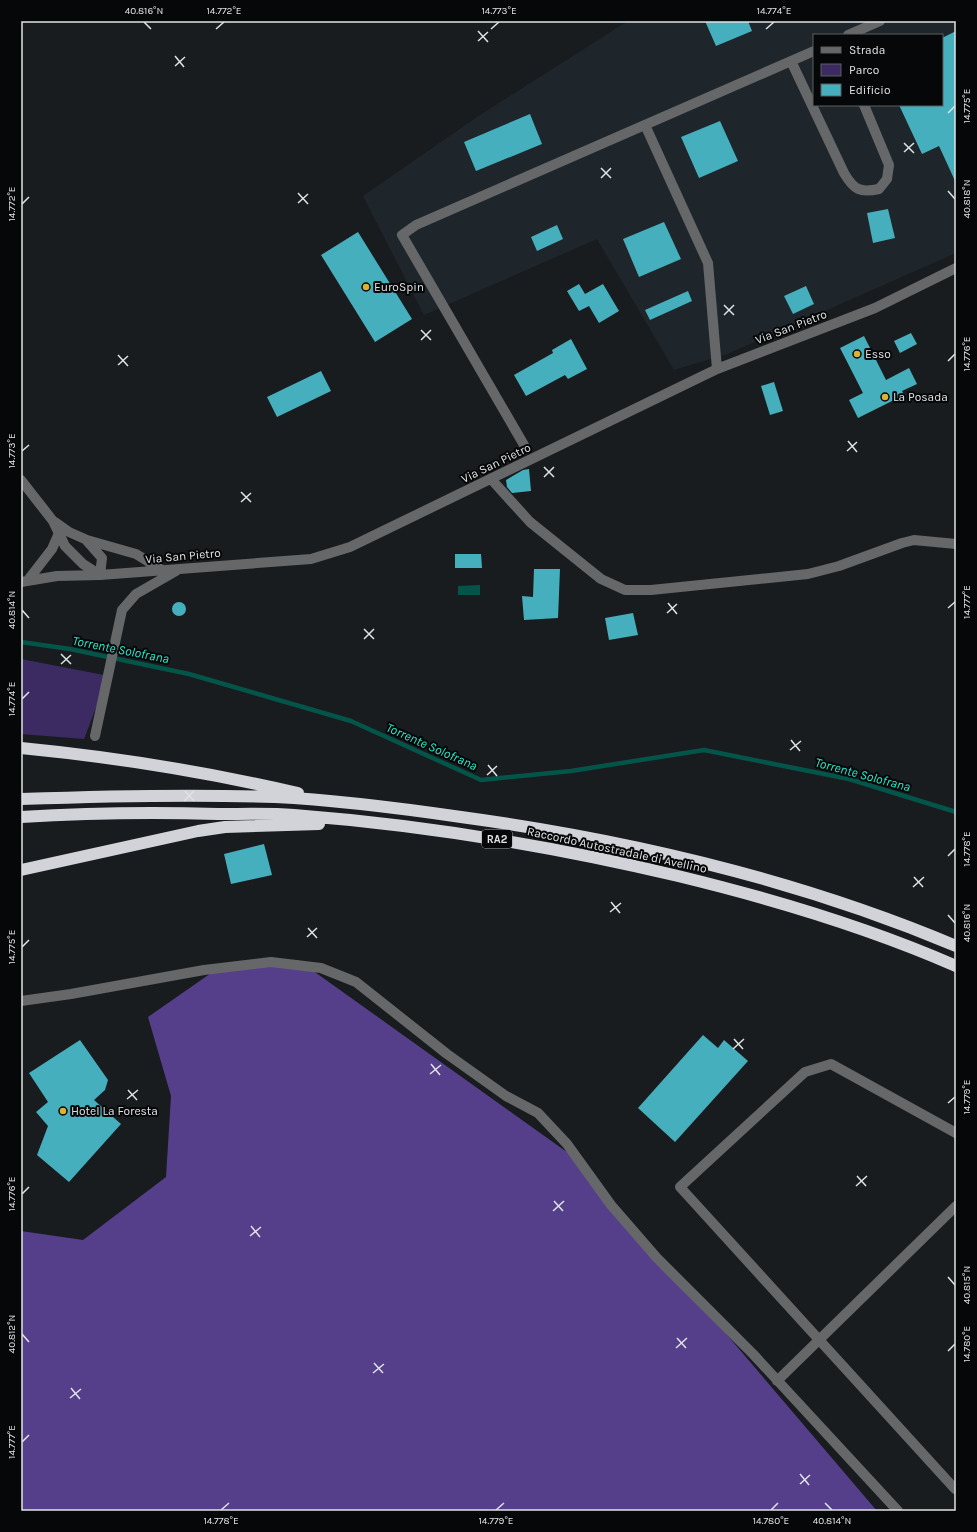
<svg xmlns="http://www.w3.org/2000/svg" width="977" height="1532" viewBox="0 0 977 1532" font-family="Karla,sans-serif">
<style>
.built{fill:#1e262c;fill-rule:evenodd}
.green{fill:#3c2b62}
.forest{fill:#563f8a}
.water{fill:#045549}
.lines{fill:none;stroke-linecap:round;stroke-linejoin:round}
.stream{stroke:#045549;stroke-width:4.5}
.building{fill:#46afbd}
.minor{stroke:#666769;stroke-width:10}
.highway{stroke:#d1d3d8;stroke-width:12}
.ticks{fill:none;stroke:#e0e3e4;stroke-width:1.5}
.poi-dot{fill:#dbb233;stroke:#060708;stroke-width:1.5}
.labels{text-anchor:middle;stroke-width:4;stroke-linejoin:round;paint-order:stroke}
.shield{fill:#060708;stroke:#9fa1a2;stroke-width:1}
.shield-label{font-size:11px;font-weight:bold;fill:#e0e3e4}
.poi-label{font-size:12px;fill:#e0e3e4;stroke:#060708;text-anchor:start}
.street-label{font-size:12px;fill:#e0e3e4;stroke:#060708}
.water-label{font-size:13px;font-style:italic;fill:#27eecf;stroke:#060708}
.neatline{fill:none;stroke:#e0e3e4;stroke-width:1.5}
.ticks-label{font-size:10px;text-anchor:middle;fill:#e0e3e4}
</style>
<rect width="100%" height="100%" fill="#191c1f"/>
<path class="built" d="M628,21H956V253L727,354L674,370L597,239L424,315L363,196L477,117ZM814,35H942V105H814Z"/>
<path class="green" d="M21,659L104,675L102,692L84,739L21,734Z"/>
<path class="forest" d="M298,960L578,1160L877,1511H21V1231L83,1240L166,1177L171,1096L148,1017L214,971Z"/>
<path class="water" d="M480,585V595H458V586Z"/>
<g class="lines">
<path class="stream" d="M21,642L70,649L189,674L351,721L481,780L571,771L704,750L849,779L956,812"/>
</g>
<path class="building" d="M705,21H748L752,31L716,46Z
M956,31V183L939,146L922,154L899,105H942V38Z
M530,114L542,144L476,171L464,142Z
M720,121L738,161L699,178L681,137Z
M888,209L895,238L873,243L867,213Z
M664,222L681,259L639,277L623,239Z
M557,225L563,239L537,251L531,237Z
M358,232L412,319L375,342L321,255Z
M579,284L585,294L603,284L619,311L599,323L589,306L579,311L567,291Z
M806,286L814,304L793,314L784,296Z
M688,291L692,301L650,320L645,310Z
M911,333L917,344L900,353L894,341Z
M864,336L886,380L909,368L917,384L902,391L904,395L858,418L849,400L863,393L840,348Z
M571,339L587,369L568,379L565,375L526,396L514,375L553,353L552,350Z
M321,371L331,391L277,417L267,397Z
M774,382L783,411L770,415L761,386Z
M529,469L531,491L512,493L507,487L506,480L523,470Z
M455,554H481L482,568H455Z
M534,569H560L558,618L524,620L522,596L533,597Z
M172 609a7 7 0 1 1 14 0a7 7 0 1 1-14 0Z
M633,613L638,635L609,640L605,618Z
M264,844L272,875L231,884L224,854Z
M703,1035L718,1048L724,1040L748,1061L675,1142L638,1108Z
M80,1040L108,1080L105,1090L94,1100L121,1124L69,1182L37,1155L48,1126L36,1112L48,1102L29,1073Z"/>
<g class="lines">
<path class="minor" d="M848,35L880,21
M791,61L844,173C854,190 860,193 879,189L887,179L889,165L864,105
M645,125L708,263L717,369
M524,445L402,235L416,225L814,51
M491,479L530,522L601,579L625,590H651L808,574L839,566L902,543L914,540L956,544
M21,480L53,521L65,546L83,564L100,575
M55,522L69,532L87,540L136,554L162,570
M87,541L102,558L100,575
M28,580L52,549L59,533
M21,582L57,576L100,575L311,559L350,547L717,369L875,308L956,268
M95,736L122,610L136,594L176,571
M21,1001L71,994L204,970L271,962L321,968L356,982L447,1054L506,1096L538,1113L567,1144L611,1205L657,1258L753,1354L898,1511
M956,1133L831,1064L805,1072L680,1187L955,1489L956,1488
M777,1381L956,1206"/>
<path class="highway" d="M21,748C114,757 207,772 298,793
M21,799C106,796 190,794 275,797C337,800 399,808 461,817C630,840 799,880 956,946
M21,817C86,813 152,812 218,814C243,814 269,813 294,815C424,825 552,846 678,876C773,899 867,927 956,966
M21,870L198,831L225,827L319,824"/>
</g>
<path class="ticks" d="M144,22L151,29M216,29L224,22M491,29L499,22M766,29L774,22M478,31L488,42M478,41L488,32M175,56L184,67M175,66L185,57M948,113L955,106M904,143L914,153M904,152L914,143M601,168L611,178M601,178L611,168M948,191L955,199M298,193L308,204M298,203L308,194M22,204L29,197M724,305L734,315M724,315L734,305M421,330L431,340M421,340L431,330M118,355L128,366M948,361L955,354M118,365L128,356M848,441L857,452M22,451L29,445M847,451L857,442M544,467L554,477M544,477L554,467M241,492L251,502M241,502L251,493M668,603L677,614M948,608L955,602M22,610L29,618M667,613L677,604M364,629L374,639M364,639L374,629M61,654L71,664M61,664L71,655M22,699L29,692M791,740L800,751M790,750L801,741M488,765L497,776M487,775L497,766M185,791L194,801M184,801L194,791M948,856L955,849M914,877L923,887M913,887L924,877M611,902L620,913M610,912L621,903M948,915L955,923M308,928L317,938M307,937L317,928M22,947L29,940M734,1039L743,1049M733,1049L744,1039M431,1064L440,1075M430,1074L441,1065M128,1090L137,1100M127,1099L138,1090M948,1103L955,1097M857,1176L866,1186M856,1186L867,1176M22,1194L29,1187M554,1201L563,1211M553,1211L564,1201M251,1226L260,1237M250,1236L261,1227M948,1277L955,1285M22,1334L29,1342M677,1338L686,1348M676,1348L687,1338M948,1351L955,1344M374,1363L383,1373M373,1373L384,1364M71,1388L80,1399M70,1398L81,1389M22,1442L29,1435M800,1474L809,1485M800,1484L810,1475M825,1503L832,1510M221,1510L229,1503M496,1510L504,1503M771,1510L778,1503"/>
<g class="poi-dot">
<circle cx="366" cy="287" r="4"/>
<circle cx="857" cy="354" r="4"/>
<circle cx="885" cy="397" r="4"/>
<circle cx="63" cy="1111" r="4"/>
</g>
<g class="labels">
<rect class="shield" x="482" y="830" width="30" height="18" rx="3"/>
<g class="shield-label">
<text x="497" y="843">RA2</text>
</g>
<g class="poi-label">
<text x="374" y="291">EuroSpin</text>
<text x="865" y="358">Esso</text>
<text x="893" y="401">La Posada</text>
<text x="71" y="1115">Hotel La Foresta</text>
</g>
<g class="street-label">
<text transform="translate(791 327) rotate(-21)" y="4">Via San Pietro</text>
<text transform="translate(496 463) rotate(-26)" y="4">Via San Pietro</text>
<text transform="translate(183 556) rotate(-5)" y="4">Via San Pietro</text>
<text transform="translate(617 850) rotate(12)" y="4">Raccordo Autostradale di Avellino</text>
</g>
<g class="water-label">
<text transform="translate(121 649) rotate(11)" y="5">Torrente Solofrana</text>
<text transform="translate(432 746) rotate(24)" y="5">Torrente Solofrana</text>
<text transform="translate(863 774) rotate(15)" y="5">Torrente Solofrana</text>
</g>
</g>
<rect width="977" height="1532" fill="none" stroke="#060708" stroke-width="44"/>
<rect x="813" y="34" width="130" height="72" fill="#060708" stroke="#5d5f60"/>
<rect x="821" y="47" width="20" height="6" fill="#666769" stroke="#5d5f60"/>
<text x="849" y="54" font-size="12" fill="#e0e3e4">Strada</text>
<rect x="821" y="64" width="20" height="12" fill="#3c2b62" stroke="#5d5f60"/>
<text x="849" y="74" font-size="12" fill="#e0e3e4">Parco</text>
<rect x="821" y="84" width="20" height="12" fill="#46afbd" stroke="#5d5f60"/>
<text x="849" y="94" font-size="12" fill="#e0e3e4">Edificio</text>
<rect x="22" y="22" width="933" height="1488" class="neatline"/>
<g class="ticks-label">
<text x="144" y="14">40.816°N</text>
<text x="224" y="14">14.772°E</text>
<text x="499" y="14">14.773°E</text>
<text x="774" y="14">14.774°E</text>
<text transform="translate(966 106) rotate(-90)" y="4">14.775°E</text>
<text transform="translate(966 199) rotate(-90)" y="4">40.818°N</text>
<text transform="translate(11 204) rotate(-90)" y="4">14.772°E</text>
<text transform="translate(966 354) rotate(-90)" y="4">14.776°E</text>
<text transform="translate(11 451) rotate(-90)" y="4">14.773°E</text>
<text transform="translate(966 602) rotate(-90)" y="4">14.777°E</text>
<text transform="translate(11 610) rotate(-90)" y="4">40.814°N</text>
<text transform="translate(11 699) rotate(-90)" y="4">14.774°E</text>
<text transform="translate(966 849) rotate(-90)" y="4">14.778°E</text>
<text transform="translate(966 923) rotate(-90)" y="4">40.816°N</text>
<text transform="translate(11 947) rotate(-90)" y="4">14.775°E</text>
<text transform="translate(966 1097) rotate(-90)" y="4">14.779°E</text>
<text transform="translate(11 1194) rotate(-90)" y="4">14.776°E</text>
<text transform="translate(966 1285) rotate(-90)" y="4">40.815°N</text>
<text transform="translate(11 1334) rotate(-90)" y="4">40.812°N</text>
<text transform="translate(966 1344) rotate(-90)" y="4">14.780°E</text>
<text transform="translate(11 1442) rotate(-90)" y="4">14.777°E</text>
<text x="221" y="1524">14.778°E</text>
<text x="496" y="1524">14.779°E</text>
<text x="771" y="1524">14.780°E</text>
<text x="832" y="1524">40.814°N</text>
</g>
</svg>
